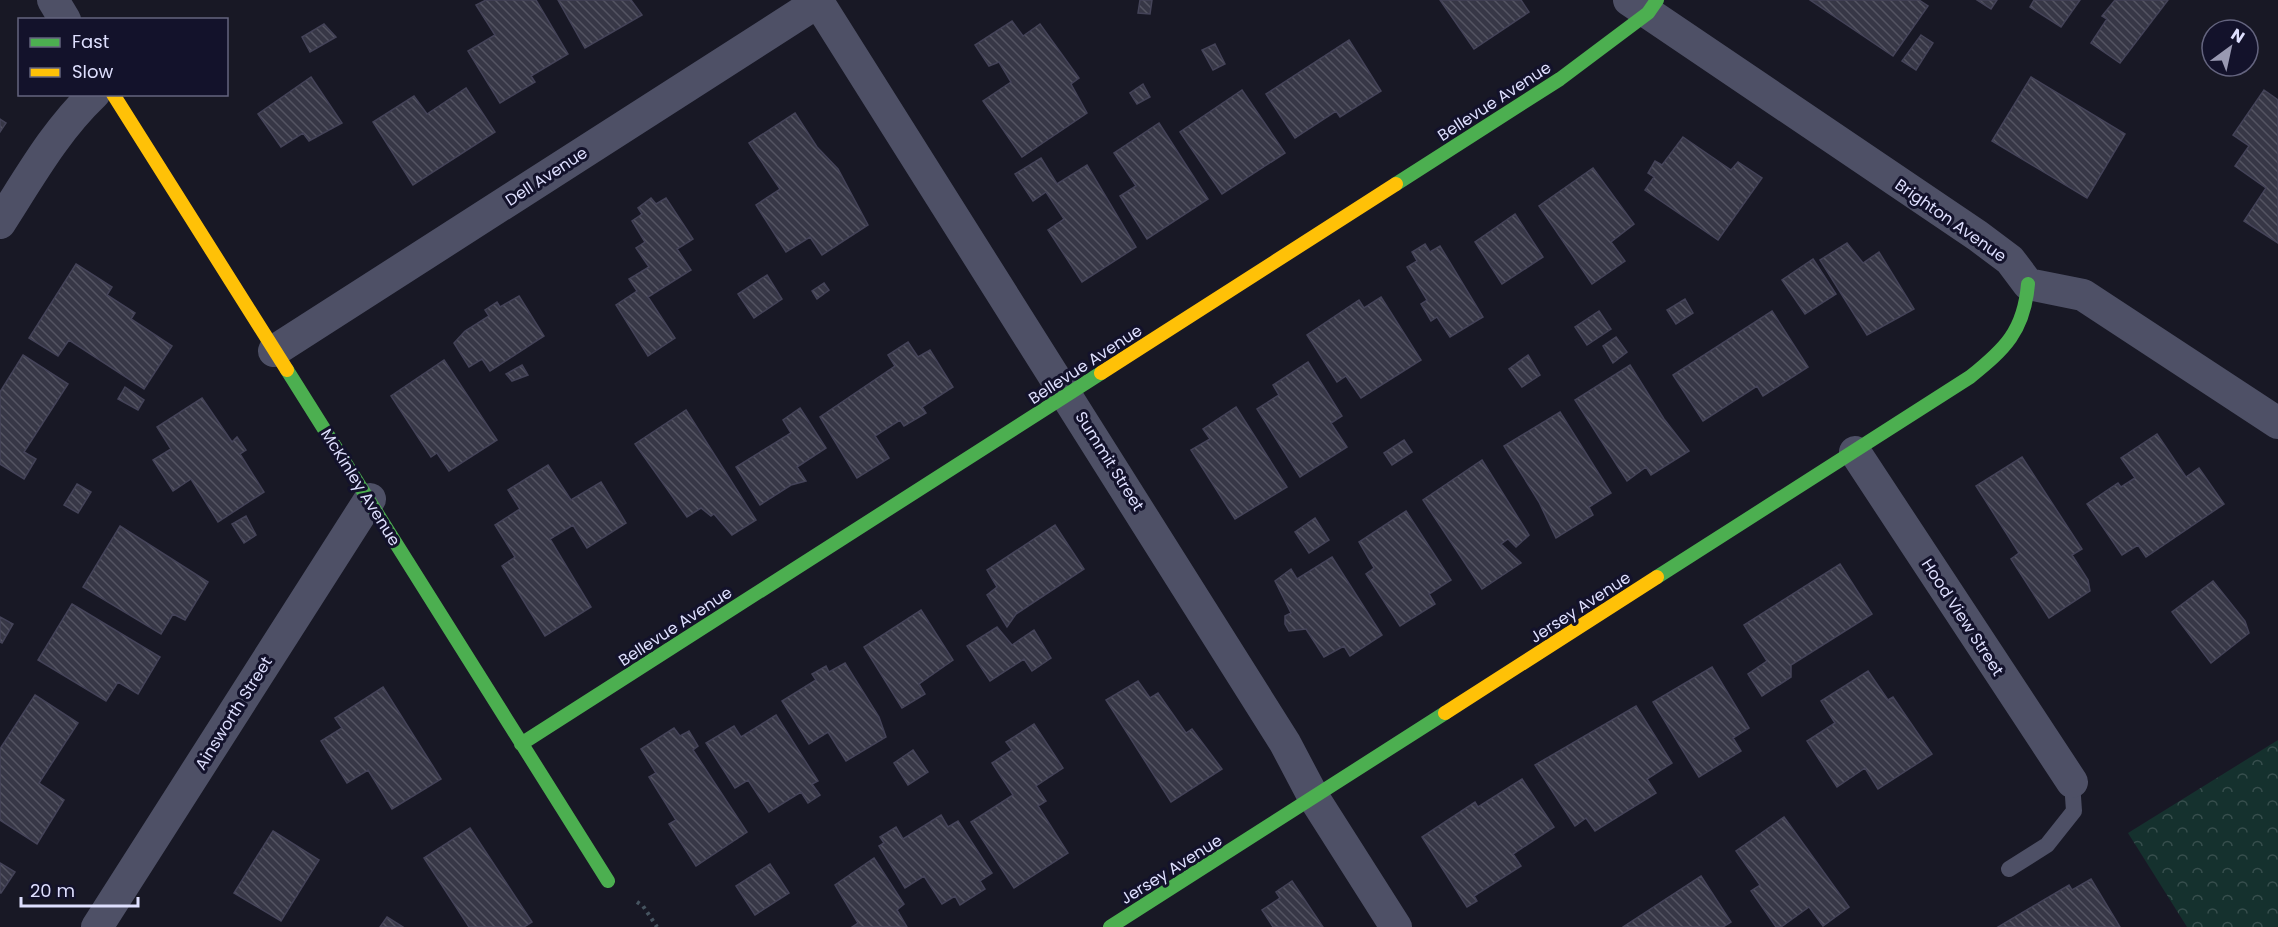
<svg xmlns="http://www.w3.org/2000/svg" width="2278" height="927" viewBox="0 0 2278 927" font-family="Poppins,sans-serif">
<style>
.forest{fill:url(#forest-crowns)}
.building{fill:url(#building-back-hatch);stroke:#444358;stroke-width:1.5}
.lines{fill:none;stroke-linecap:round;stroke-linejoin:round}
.path{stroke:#465460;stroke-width:4;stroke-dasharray:3 4.5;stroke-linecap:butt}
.lane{stroke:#4e5066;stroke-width:16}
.street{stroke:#4e5066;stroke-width:32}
.fast{stroke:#4caf50;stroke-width:14}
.slow{stroke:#ffc107;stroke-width:14}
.labels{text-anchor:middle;stroke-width:6;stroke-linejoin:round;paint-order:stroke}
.street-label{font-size:16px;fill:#dedffe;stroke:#13122b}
</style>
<defs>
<pattern id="forest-crowns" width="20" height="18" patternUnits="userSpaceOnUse" patternTransform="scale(1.5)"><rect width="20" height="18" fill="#15312e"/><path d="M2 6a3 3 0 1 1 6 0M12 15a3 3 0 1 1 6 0" fill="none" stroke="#374e4d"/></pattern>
<pattern id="building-back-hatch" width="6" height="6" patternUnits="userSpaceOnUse" patternTransform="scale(1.5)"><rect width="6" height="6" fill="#373746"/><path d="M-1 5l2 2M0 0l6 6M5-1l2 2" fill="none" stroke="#545462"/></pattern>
</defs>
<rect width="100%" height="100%" fill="#181825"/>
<path class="forest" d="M2278,740V927H2187L2128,833Z"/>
<path class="building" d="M486,0H536L568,54L531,76L535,82L500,103L468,51L495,35L476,5Z
M558,0H631L642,15L585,48Z
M1140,0H1152L1150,14L1138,13Z
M1440,0H1521L1529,12L1474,49Z
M1810,0H1919L1928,6L1893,56Z
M1977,0H1997L1991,9Z
M2034,0H2080L2061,27L2030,7Z
M2115,0H2168L2120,63L2091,43L2107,19L2102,16Z
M1012,21L1023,36L1040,24L1079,78L1071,84L1087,113L1022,157L983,101L1011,82L999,62L989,66L975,45Z
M324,24L336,37L310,52L302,37Z
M1921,35L1933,43L1916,70L1902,61Z
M1349,40L1381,91L1340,117L1336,111L1295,138L1266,94Z
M1215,44L1225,64L1213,70L1202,50Z
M311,77L342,123L309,141L303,133L281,147L258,114Z
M2031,77L2125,134L2087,198L1992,141Z
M1143,84L1150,97L1137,104L1130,93Z
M466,88L495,132L413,185L373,122L414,96L427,114Z
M1242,90L1285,153L1222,194L1180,132Z
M2264,90L2278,100V243L2244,221L2266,188L2235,166L2249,146L2233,135Z
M795,113L817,147L838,169L868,225L822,255L810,237L786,252L756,205L780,189L749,143Z
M0,119L6,123L0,132Z
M1159,123L1208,199L1147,239L1120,196L1136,186L1114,153Z
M1683,137L1731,170L1738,162L1762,178L1718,240L1645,190L1654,177L1648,173L1655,161L1662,165Z
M1041,158L1057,184L1087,165L1136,247L1082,282L1048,230L1064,219L1046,192L1033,201L1015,174Z
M1593,168L1634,224L1611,242L1625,261L1592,284L1539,206Z
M651,198L656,204L666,198L693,239L677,249L691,270L648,297L675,338L648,356L616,305L637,291L629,279L649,267L636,248L645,242L632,221L642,214L638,208Z
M1515,214L1543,257L1502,284L1475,242Z
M1847,243L1863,263L1879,252L1914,309L1867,335L1820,260Z
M1425,244L1430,252L1440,246L1483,317L1450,337L1437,317L1431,321L1421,304L1427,300L1407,267L1417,261L1412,252Z
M1813,259L1836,294L1805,314L1782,280Z
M76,264L112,287L107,295L135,313L131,319L172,346L144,389L69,340L58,356L29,338Z
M767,275L782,299L754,318L738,294Z
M824,283L829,290L817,299L812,291Z
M519,296L544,336L490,371L482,359L469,367L454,343L465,331L489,316L485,310L497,302L500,307Z
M1381,297L1421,360L1361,398L1346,376L1337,382L1307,335L1359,300L1364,308Z
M1685,299L1693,313L1676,324L1667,310Z
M1599,311L1611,329L1587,345L1575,327Z
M1772,311L1808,367L1763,396L1757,386L1703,421L1673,375Z
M1616,337L1627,352L1613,363L1603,346Z
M908,342L918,357L930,350L953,387L922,407L926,413L904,426L900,420L875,436L889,458L857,478L820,417L895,366L888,355Z
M23,355L68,384L24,452L36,459L24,479L0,464V392Z
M1528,355L1540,375L1522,387L1509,369Z
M444,360L497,440L449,471L437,453L431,457L391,396Z
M1308,362L1342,416L1331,423L1347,447L1300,477L1257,409L1279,395L1273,385Z
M522,365L528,375L512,381L506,374Z
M1630,365L1664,419L1689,451L1651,475L1646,467L1627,481L1575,400Z
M125,387L144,400L138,410L118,399Z
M202,398L232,442L237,437L246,450L240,454L264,492L218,522L191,479L173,491L153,460L171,449L157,427Z
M1236,407L1287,487L1235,519L1191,450L1210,439L1203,429Z
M800,408L826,448L797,467L806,481L791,485L760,505L736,467L791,433L783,420Z
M686,410L756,520L732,535L714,514L711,516L701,508L687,517L635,444Z
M1560,412L1611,493L1589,507L1593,515L1556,538L1539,502L1504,446Z
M2157,434L2186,477L2199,468L2224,504L2146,557L2138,545L2122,555L2087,504L2118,483L2121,487L2135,478L2121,458Z
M1404,440L1412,452L1392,465L1384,453Z
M2022,457L2082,549L2072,555L2088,580L2090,591L2049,618L2011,559L2019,553L1976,486Z
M1482,460L1529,535L1516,547L1508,539L1501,544L1521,563L1482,589L1423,500Z
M548,465L571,500L601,482L626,523L587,548L573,525L550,539L591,607L545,636L502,566L515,557L495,525L520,509L508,490Z
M77,484L91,492L78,513L64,505Z
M1406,511L1451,580L1429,594L1435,604L1400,626L1366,574L1374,568L1359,542Z
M246,516L256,535L244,543L232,524Z
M1315,518L1329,540L1309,553L1295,532Z
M1055,525L1084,569L1016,614L1007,627L987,595L997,587L987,570Z
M120,526L208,582L185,620L173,614L161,634L83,587Z
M1332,557L1382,635L1350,656L1344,646L1324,657L1306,629L1289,631L1285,624V616L1291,613L1275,581L1291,569L1297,579Z
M1840,564L1872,614L1791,665V677L1762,696L1748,674L1767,661L1744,625Z
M2213,581L2245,621L2249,633L2211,663L2172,612Z
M72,604L160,657L138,694L118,682L106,701L38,660Z
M921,610L953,660L919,684L925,694L902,708L864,647Z
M0,617L13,624L2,643L0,642Z
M997,627L1012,645L1034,630L1051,658L1032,671L1024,659L990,681L967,646Z
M845,663L879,717L886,737L846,761L828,732L809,744L782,701L816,680L812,674L826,666L829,672Z
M1712,667L1749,728L1733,738L1741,751L1699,777L1653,702Z
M1868,671L1888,700L1893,697L1932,754L1878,789L1865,768L1837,787L1807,741L1835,723L1821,701Z
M1138,681L1150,698L1158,693L1186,733L1192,729L1222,769L1171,802L1106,700Z
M383,687L441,779L392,809L368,770L347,783L321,741L342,728L335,718Z
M35,695L78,723L39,783L64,800L37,844L0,820V749Z
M1636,706L1672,763L1647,779L1656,793L1595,831L1586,818L1575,826L1535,765Z
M776,715L818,781L812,784L820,795L808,803L801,792L769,812L748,780L735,788L706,743L734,726L741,737Z
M1034,724L1063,768L1036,786L1046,801L1038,806L1068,853L1014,888L971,822L1013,795L992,763L1012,750L1006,742Z
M674,728L680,736L689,731L698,746L693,750L747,832L696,866L669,824L676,820L649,777L656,773L641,749Z
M913,750L928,772L908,785L894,763Z
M1522,779L1554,827L1513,854L1521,866L1474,896L1477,901L1467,907L1422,837L1475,802L1478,807Z
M941,815L948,827L958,821L992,873L980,881L985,889L960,905L955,896L942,904L924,876L905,888L879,846L884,843L880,837L896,827L903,839Z
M1784,817L1849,907L1823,926L1809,907L1781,927H1776L1751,891L1760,885L1736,851Z
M470,828L532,922L524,927H469L424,858Z
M273,831L319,860L281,921L234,893Z
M874,858L904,904L897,910L907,927H852L858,923L835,885Z
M0,863L15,872L1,893H0Z
M770,864L789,893L755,915L736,886Z
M1701,876L1731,922L1723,927H1623Z
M2091,879L2120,927H1998L2069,885L2072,890Z
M1292,881L1323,927H1273L1262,910L1280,898L1276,892Z
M387,917L403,927H380Z"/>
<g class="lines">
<path class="path" d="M637,902L643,906L657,927"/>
<path class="lane" d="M2009,869L2047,845L2074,811L2072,782"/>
<path class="street" d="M53,0L65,20
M817,0L1285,743L1314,798L1396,927
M1629,0L1978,236L2010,260L2028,284L2083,295L2278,423
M0,223C29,178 55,131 94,94
M274,351L818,2
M1855,452L2072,782
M97,927L370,499"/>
<path class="fast" d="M1396,184L1560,79L1648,13L1657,0
M287,370L608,881
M1657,577L1970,377C2005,349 2024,331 2028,284
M521,744L1101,373
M1110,927L1445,713"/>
<path class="slow" d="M113,94L287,370
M1101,373L1396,184
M1445,713L1657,577"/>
</g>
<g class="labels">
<g class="street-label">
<text transform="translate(1494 101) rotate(-33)" y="6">Bellevue Avenue</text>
<text transform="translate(546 176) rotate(-33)" y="6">Dell Avenue</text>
<text transform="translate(1951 220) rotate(35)" y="6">Brighton Avenue</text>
<text transform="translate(1085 364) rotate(-33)" y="6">Bellevue Avenue</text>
<text transform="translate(1110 461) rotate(58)" y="6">Summit Street</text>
<text transform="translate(361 487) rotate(58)" y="6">McKinley Avenue</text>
<text transform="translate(1580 607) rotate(-33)" y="6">Jersey Avenue</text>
<text transform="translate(1963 617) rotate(57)" y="6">Hood View Street</text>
<text transform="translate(675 626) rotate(-33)" y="6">Bellevue Avenue</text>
<text transform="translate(233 713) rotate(-58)" y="6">Ainsworth Street</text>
<text transform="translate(1171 869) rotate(-32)" y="6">Jersey Avenue</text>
</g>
</g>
<rect x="18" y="18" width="210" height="78" fill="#13122b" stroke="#64647f" stroke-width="1.5"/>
<rect x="30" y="38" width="30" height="9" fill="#4caf50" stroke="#64647f" stroke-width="1.5"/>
<text x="72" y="48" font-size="18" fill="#dedffe">Fast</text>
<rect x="30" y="68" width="30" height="9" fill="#ffc107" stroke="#64647f" stroke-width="1.5"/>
<text x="72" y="78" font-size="18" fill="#dedffe">Slow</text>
<g transform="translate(2230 48) rotate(33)"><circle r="28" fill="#13122b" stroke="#64647f" stroke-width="1.5"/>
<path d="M0-4.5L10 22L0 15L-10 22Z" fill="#9999b2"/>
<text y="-9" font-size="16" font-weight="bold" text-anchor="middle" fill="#dedffe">N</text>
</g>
<path d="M21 897v9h117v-9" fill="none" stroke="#dedffe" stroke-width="3"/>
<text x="30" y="897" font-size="18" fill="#dedffe" stroke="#13122b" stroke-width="4.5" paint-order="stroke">20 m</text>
</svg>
